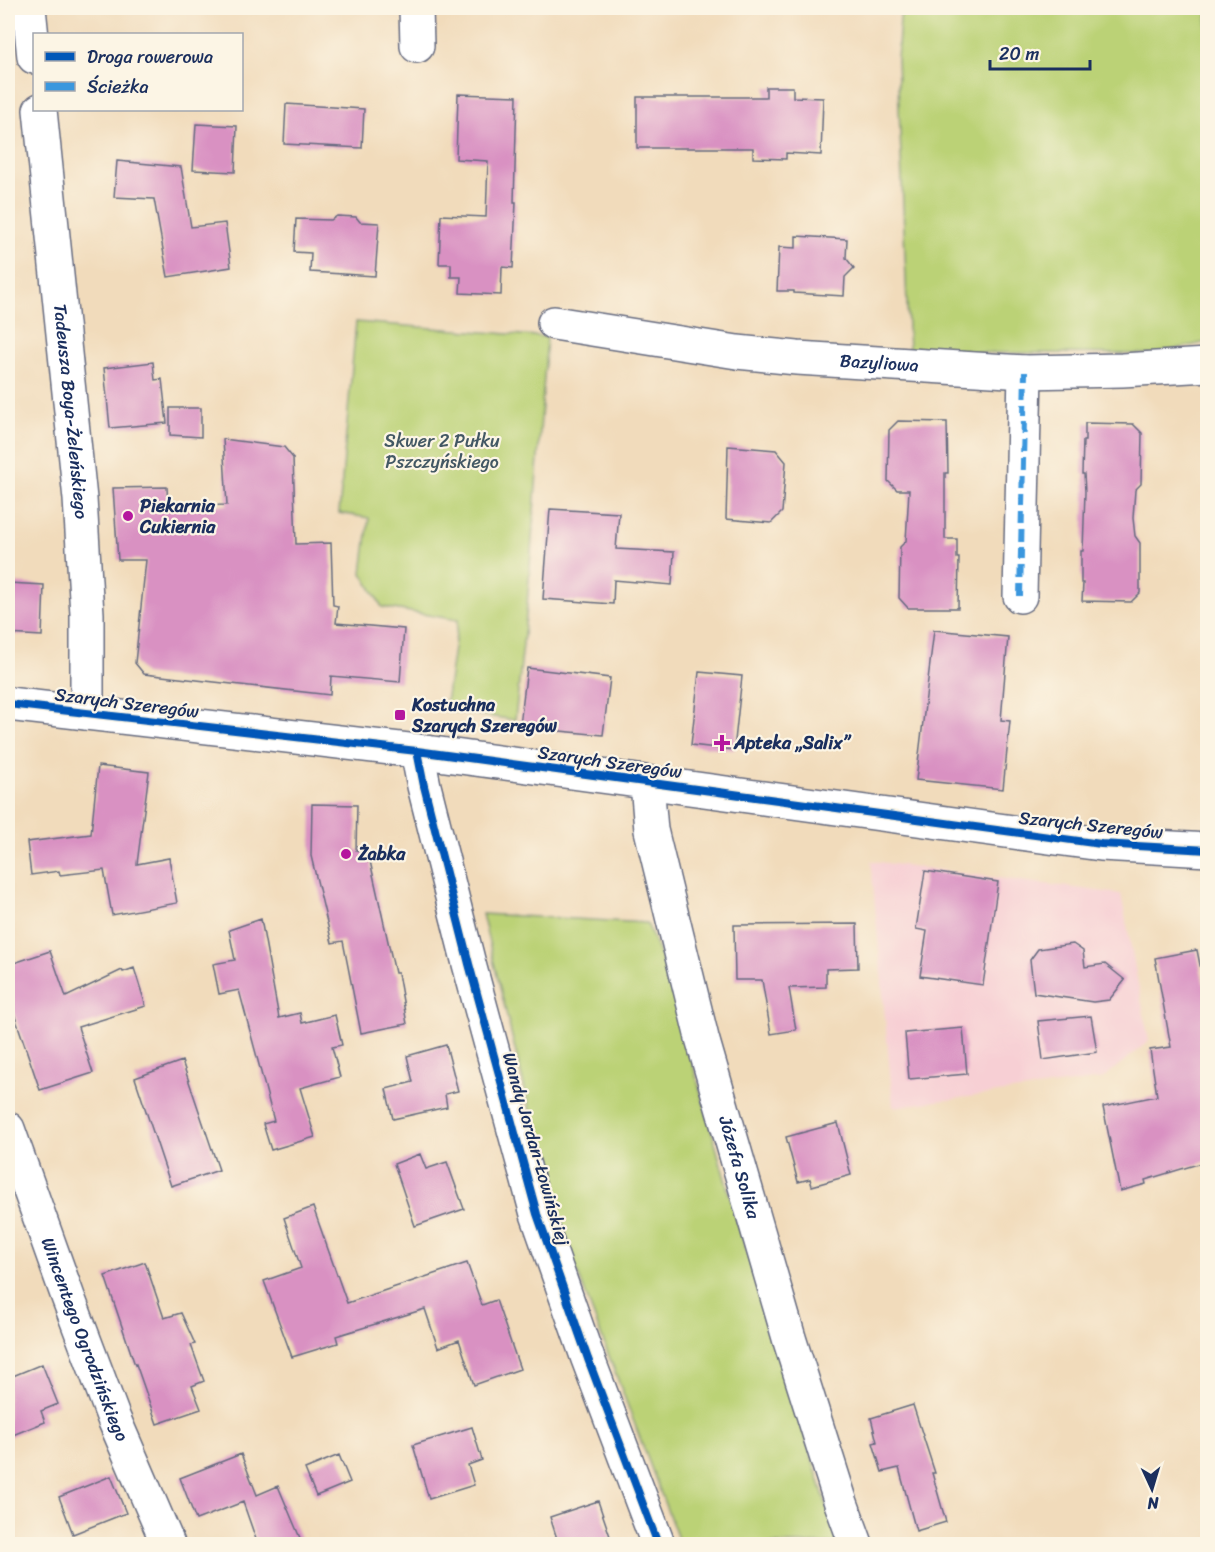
<svg xmlns="http://www.w3.org/2000/svg" width="1215" height="1552" viewBox="0 0 1215 1552" font-family="Sriracha,sans-serif">
<style>
.built{fill:#f7cfd4}
.green{fill:#bbd276;stroke:#6b806a;stroke-width:1.5}
.building{fill:#d991c2}
.lines{fill:none;stroke-linecap:round;stroke-linejoin:round}
.street-casing{stroke:#666b7f;stroke-width:36}
.secondary-casing{stroke:#666b7f;stroke-width:36}
.street{stroke:#fff;stroke-width:33}
.secondary{stroke:#fff;stroke-width:33}
.quiet{stroke:#3a97de;stroke-width:6;stroke-dasharray:12 6;stroke-linecap:butt}
.cycleway-casing{stroke:#fcf5e5;stroke-width:11}
.cycleway{stroke:#0057b8;stroke-width:8}
.poi-dot{fill:#b5179e;stroke:#fcf5e5;stroke-width:2}
.labels{text-anchor:middle;stroke-width:4.5;stroke-linejoin:round;paint-order:stroke}
.street-label{font-size:18px;fill:#1b2f5e;stroke:#fcf5e5}
.park-label{font-size:18px;fill:#435864;stroke:#fcf5e5}
.poi-label{font-size:18px;font-weight:bold;fill:#1b2f5e;stroke:#fcf5e5;text-anchor:start}
</style>
<rect width="100%" height="100%" fill="#fcf5e5"/>
<filter id="ink" filterUnits="userSpaceOnUse"><feTurbulence type="fractalNoise" baseFrequency=".0167" numOctaves="2"/><feDisplacementMap in="SourceGraphic" scale="12" xChannelSelector="R" yChannelSelector="G"/><feConvolveMatrix kernelMatrix="1 2 1 2 8 2 1 2 1" color-interpolation-filters="sRGB"/></filter>
<filter id="wash" filterUnits="userSpaceOnUse"><feTurbulence type="fractalNoise" baseFrequency=".008" numOctaves="4" result="noise"/><feDisplacementMap in="SourceGraphic" scale="24" xChannelSelector="R" yChannelSelector="G"/><feGaussianBlur stdDeviation="1.35" result="paint"/><feColorMatrix in="noise" values="0 0 0 0 0 0 0 0 0 0 0 0 0 0 0 0 0 1.4 0 .05"/><feComposite in="paint" operator="in"/></filter>
<g filter="url(#wash)">
<rect width="100%" height="100%" fill="#f1dbbb"/>
<path class="built" d="M871,861L1121,894L1149,1041L1102,1079L893,1107Z"/>
<path class="green" d="M901,8H1207V342L1154,354L909,352L897,59Z
M356,322L547,337L527,606L515,720L445,710L458,620L382,607L362,573L369,518L339,513Z
M482,914L647,923L669,979L734,1211L831,1519L841,1544H680L555,1213Z"/>
<g id="blocks">
<path class="building" d="M766,87H793V97L823,98L821,155L786,153V159L753,158V148H637V97H766Z
M458,94L517,96L514,202H516L513,268L502,267L501,295L460,293L461,277H451V264H439L441,215L486,217L488,161L456,159Z
M286,104L364,109L362,148L284,144Z
M196,124L237,126L235,172L193,170Z
M117,161L181,167L191,227L225,223L231,267L168,277L154,199L114,197Z
M337,216L356,217L360,222L379,223L375,276L310,272L311,253L294,252L296,219L331,220Z
M796,236L847,239L846,258L854,268L845,277L844,296L794,293V291H777L779,247L796,248Z
M153,362L155,380L162,379L167,423L110,428L104,368Z
M170,408H201V437L170,435Z
M898,421L947,422L948,473H945V539H957V558H959L958,608H908L899,598L900,547L906,541L909,490H897L888,481L889,430Z
M1085,423L1133,424L1142,433L1141,484L1135,490L1133,518L1135,536L1140,543V593L1131,602L1082,601L1083,583H1081V551H1083L1085,492L1084,474H1082L1083,441H1085Z
M223,439L284,447L293,458L296,544L331,543L333,605L338,606L336,623L404,629L400,682L331,676L330,695L144,674L135,663L146,560H118L113,488L167,487L168,506L227,505Z
M728,446L776,450L786,462L782,512L771,523L726,519Z
M550,509L619,513L616,549L674,552L672,585L614,580L613,604L543,599Z
M8,583L44,585L42,636L8,634Z
M934,630L1008,637L1001,720L1010,721L1003,789L916,780Z
M527,668L610,678L603,735L549,730L550,728L520,725Z
M699,672L742,676L734,750L691,745Z
M98,766L149,772L137,864L169,858L177,903L112,915L104,870L60,875L59,871L31,875L27,842L91,834Z
M312,804L357,805L356,850L368,852L395,973H398L407,1024L361,1033L343,941L332,943L311,856Z
M925,871L998,882L983,985L920,976L927,931L916,929Z
M261,919L279,1018L300,1013L302,1023L335,1015L342,1045L332,1047L340,1077L300,1088L315,1137L271,1150L263,1124L274,1121L239,990L219,994L213,964L235,960L229,930Z
M857,924L858,968L826,969V987L789,988L796,1030L771,1034L762,980H735L734,925Z
M1073,944L1083,951L1085,967L1105,964L1125,980L1109,1000L1093,1002L1034,993L1030,960L1038,949Z
M1197,950L1208,1005V1161L1145,1180L1146,1184L1120,1191L1103,1107L1157,1096L1150,1050L1171,1047L1155,958Z
M50,951L66,997L122,970L123,972L134,968L146,1006L78,1027L93,1073L40,1090L13,1011L8,1013V965Z
M1091,1016L1097,1052L1043,1060L1038,1021Z
M963,1028L967,1074L909,1079L905,1033Z
M446,1045L458,1091L445,1094L447,1107L393,1119L386,1089L413,1082L407,1056Z
M182,1061L219,1170L171,1186L135,1078Z
M838,1123L851,1175L812,1186L810,1179L798,1182L786,1137Z
M420,1154L426,1169L447,1162L464,1209L415,1226L394,1164Z
M313,1207L347,1303L467,1263L482,1305L496,1300L520,1369L474,1385L459,1340L438,1348L425,1309L336,1336L338,1343L292,1357L264,1281L301,1268L284,1218Z
M145,1262L164,1318L181,1313L195,1344L191,1345L204,1381L192,1386L201,1409L157,1424L136,1364L135,1365L105,1276Z
M42,1364L58,1404L41,1411L45,1422L8,1437V1378Z
M913,1405L935,1473H932L946,1522L916,1531L899,1468L882,1472L873,1443L877,1442L871,1418Z
M472,1427L482,1460L468,1465L474,1485L429,1499L413,1445Z
M241,1454L257,1495L278,1486L303,1545H258L243,1502L196,1520L180,1478Z
M339,1455L350,1482L316,1496L305,1469Z
M111,1476L126,1513L73,1534L59,1497Z
M598,1501L613,1545H559L550,1517Z"/>
</g>
</g>
<g filter="url(#ink)">
<use href="#blocks" fill-opacity="0" stroke="#666b7f" stroke-width="1.5"/>
<g class="lines">
<g class="street-casing">
<g id="street">
<path d="M416,8L417,46"/>
<path id="s1" d="M554,323L737,352L797,358L1025,372L1122,370L1208,365"/>
<path d="M1020,596L1025,372"/>
<path d="M417,751L424,786L469,964L537,1214L588,1359L658,1544"/>
<path id="s2" d="M647,783L651,830L702,1038L789,1338L841,1503L856,1544"/>
<path id="s3" d="M8,1129L68,1297L114,1419L168,1544"/>
</g>
</g>
<g class="secondary-casing">
<g id="secondary">
<path d="M29,8L34,57"/>
<path id="s4" d="M40,110L80,499L87,614V713"/>
<path d="M8,704L417,751L1101,844L1208,850"/>
</g>
</g>
<use href="#street" class="street"/>
<use href="#secondary" class="secondary"/>
<path class="quiet" d="M1020,596L1025,372"/>
<g class="cycleway-casing">
<path id="cycleway" d="M8,704L417,751L1101,844L1208,850
M417,751L424,786L469,964L537,1214L588,1359L658,1544"/>
</g>
<use href="#cycleway" class="cycleway"/>
</g>
</g>
<g class="poi-dot">
<circle cx="128" cy="516" r="6"/>
<rect x="394" y="709" width="12" height="12" rx="3"/>
<path d="M719 734h6v6h6v6h-6v6h-6v-6h-6v-6h6z"/>
<circle cx="346" cy="854" r="6"/>
</g>
<g class="labels">
<g class="street-label">
<text dy="6" stroke="none"><textPath href="#s1" startOffset="328">Bazyliowa</textPath></text>
<text dy="6" stroke="none"><textPath href="#s4" startOffset="303">Tadeusza Boya-Żeleńskiego</textPath></text>
<text transform="translate(127 703) rotate(7)" y="6">Szarych Szeregów</text>
<text transform="translate(610 762) rotate(8)" y="6">Szarych Szeregów</text>
<text transform="translate(1091 825) rotate(6)" y="6">Szarych Szeregów</text>
<text transform="translate(536 1149) rotate(74)" y="6">Wandy Jordan-Łowińskiej</text>
<text dy="6" stroke="none"><textPath href="#s2" startOffset="396">Józefa Solika</textPath></text>
<text dy="6" stroke="none"><textPath href="#s3" startOffset="224">Wincentego Ogrodzińskiego</textPath></text>
</g>
<g class="park-label">
<text x="442" y="447">Skwer 2 Pułku<tspan x="442" dy="21">Pszczyńskiego</tspan></text>
</g>
<g class="poi-label">
<text x="140" y="512">Piekarnia<tspan x="140" dy="21">Cukiernia</tspan></text>
<text x="412" y="711">Kostuchna<tspan x="412" dy="21">Szarych Szeregów</tspan></text>
<text x="734" y="749">Apteka „Salix”</text>
<text x="358" y="860">Żabka</text>
</g>
</g>
<rect width="1215" height="1552" fill="none" stroke="#fcf5e5" stroke-width="30"/>
<rect x="33" y="33" width="210" height="78" fill="#fcf5e5" stroke="#a2a6af" stroke-width="1.5"/>
<rect x="45" y="52" width="30" height="9" fill="#0057b8" stroke="#a2a6af" stroke-width="1.5"/>
<text x="87" y="63" font-size="18" fill="#1b2f5e">Droga rowerowa</text>
<rect x="45" y="82" width="30" height="9" fill="#3a97de" stroke="#a2a6af" stroke-width="1.5"/>
<text x="87" y="93" font-size="18" fill="#1b2f5e">Ścieżka</text>
<g transform="translate(1152 1489) rotate(176)" stroke="#fcf5e5" stroke-width="4.5" paint-order="stroke">
<path d="M0-4.5L10 22L0 15L-10 22Z" fill="#1b2f5e"/>
<text y="-9" font-size="16" font-weight="bold" text-anchor="middle" fill="#1b2f5e">N</text>
</g>
<path d="M990 60v9h100v-9" fill="none" stroke="#1b2f5e" stroke-width="3"/>
<text x="999" y="60" font-size="18" fill="#1b2f5e" stroke="#fcf5e5" stroke-width="4.5" paint-order="stroke">20 m</text>
</svg>
